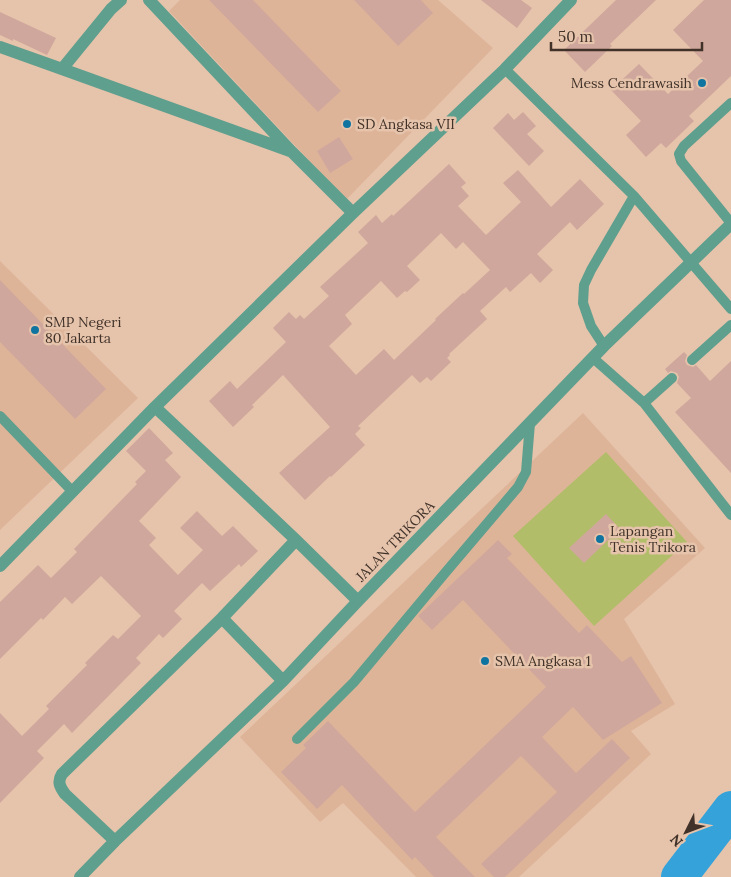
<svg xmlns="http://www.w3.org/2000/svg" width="731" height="877" viewBox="0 0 731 877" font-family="Lora,serif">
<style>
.built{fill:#deb499}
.green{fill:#b2bd69}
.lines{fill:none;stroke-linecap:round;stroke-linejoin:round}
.river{stroke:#35a3da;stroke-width:36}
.building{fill:#d0a79c;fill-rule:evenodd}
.lane{stroke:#5f9f8e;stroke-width:10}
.street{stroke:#5f9f8e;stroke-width:12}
.poi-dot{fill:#1074a1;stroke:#e6c3ab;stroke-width:2}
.labels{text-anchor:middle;stroke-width:5;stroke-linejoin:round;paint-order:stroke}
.poi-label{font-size:14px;fill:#403229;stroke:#e6c3ab;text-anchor:start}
.street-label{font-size:14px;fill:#403229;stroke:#e6c3ab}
</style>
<rect width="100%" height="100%" fill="#e6c3ab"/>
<path class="built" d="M180,0H438L493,48L346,200L169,11Z
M0,261L138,398L0,530Z
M583,413L705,548L624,619L675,704L631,731L651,754L519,877H416L343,803L320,822L240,737Z"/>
<path class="green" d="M606,452L687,542L594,626L513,536Z"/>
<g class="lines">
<path class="river" d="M679,877L731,809"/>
</g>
<path class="building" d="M209,0H253L341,91L318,112Z
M354,0H421L433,13L398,46Z
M481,0H521L532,8L517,28Z
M616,0H656L610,44L612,46L585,72L564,50Z
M704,0H731V76L689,116L694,121L666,148L661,143L646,157L626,135L641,121L611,90L639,64L668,94L703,61L673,30Z
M0,12L56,38L47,55L13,39V41L0,35Z
M523,112L536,126L527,134L544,151L529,166L493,128L508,113L514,120Z
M339,137L353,159L330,173L317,151Z
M449,164L466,183L461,187L469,196L458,206L486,235L521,202L503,183L518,170L551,207L580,179L604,204L577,230L570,222L537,254L553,270L540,283L531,273L510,292L506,287L480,311L487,319L449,354L450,355L447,358L451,362L431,381L427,377L420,383L412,375L358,426L361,428L355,434L365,445L331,477L330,476L305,500L279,473L330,427L283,375L252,405L254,407L233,427L209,401L230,381L237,389L286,342L273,328L289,312L296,319L300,315L304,319L329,296L320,287L368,243L358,232L376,215L382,223L392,214L393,216ZM441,233L456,249L463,242L490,270L464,294L463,293L435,319L436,320L394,360L384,349L356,375L329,346L352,324L345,315L381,281L397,298L405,291L407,292L420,280L407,266Z
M0,280L106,389L75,419L0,342Z
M684,352L687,355L685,361L687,365L693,367L696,365L710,381L731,361V473L675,412L691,398L677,383L679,377L677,373L671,371L668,373L665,369Z
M149,428L173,453L165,460L181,477L139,521L156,538L149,545L178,575L203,550L180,528L197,511L222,536L233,526L258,551L241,567L239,564L210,591L202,583L174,611L182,619L163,638L159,634L136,658L141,663L72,733L64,724L37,751L44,758L0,803V713L22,736L49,709L46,706L87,665L85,663L113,635L118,639L141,616L101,576L72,604L65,597L43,620L41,618L0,659V602L38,565L51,578L77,552L74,549L137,484L135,482L146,471L126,451Z
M606,514L620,529L584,563L569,548Z
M498,540L512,554L507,558L579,633L587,625L622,662L631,656L662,703L603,740L573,707L542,737L576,773L612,739L630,758L505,877H494L481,864L557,792L521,756L436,837L475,877H434L415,857L412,860L342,785L317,809L281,772L306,748L303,745L328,721L415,812L546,687L463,600L432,630L418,616Z"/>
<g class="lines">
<path class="lane" d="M505,69L634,196L731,309
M731,103L684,146L679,154L681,161L731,223
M604,346L591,326L583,303L584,285L591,270L634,196
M593,358L644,403
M692,360L731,325
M672,378L644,403L731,515
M0,416L73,492
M297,739L354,682L445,573L518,487L526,472L530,423"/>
<path class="street" d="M149,0L292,152L353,213
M0,47L62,69L111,9L121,0
M62,69L290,151
M155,407L296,540L358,601
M0,566L155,407L353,213L505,69L571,0
M222,618L283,681
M115,841L65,794C60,787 57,782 62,774L222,618L296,540
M80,877L115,841L283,681L358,601L604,346L731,224"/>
</g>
<g class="poi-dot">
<circle cx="702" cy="83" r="5"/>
<circle cx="347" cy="124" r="5"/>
<circle cx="35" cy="330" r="5"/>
<circle cx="600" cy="539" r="5"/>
<circle cx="485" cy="661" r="5"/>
</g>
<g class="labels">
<g class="poi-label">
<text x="692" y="88" text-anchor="end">Mess Cendrawasih</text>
<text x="357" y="129">SD Angkasa VII</text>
<text x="45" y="327">SMP Negeri<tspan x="45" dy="16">80 Jakarta</tspan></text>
<text x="610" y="536">Lapangan<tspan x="610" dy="16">Tenis Trikora</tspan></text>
<text x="495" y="666">SMA Angkasa 1</text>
</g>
<g class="street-label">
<text transform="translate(395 541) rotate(-46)" y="5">JALAN TRIKORA</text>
</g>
</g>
<g transform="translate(686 832) rotate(228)" stroke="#e6c3ab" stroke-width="4" paint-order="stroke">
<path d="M0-4L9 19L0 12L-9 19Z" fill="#403229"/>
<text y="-8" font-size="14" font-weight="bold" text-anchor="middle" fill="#403229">N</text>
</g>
<path d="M551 42v8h151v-8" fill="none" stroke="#403229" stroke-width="2.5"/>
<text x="558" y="42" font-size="15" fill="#403229" stroke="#e6c3ab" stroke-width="4" paint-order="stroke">50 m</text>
</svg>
